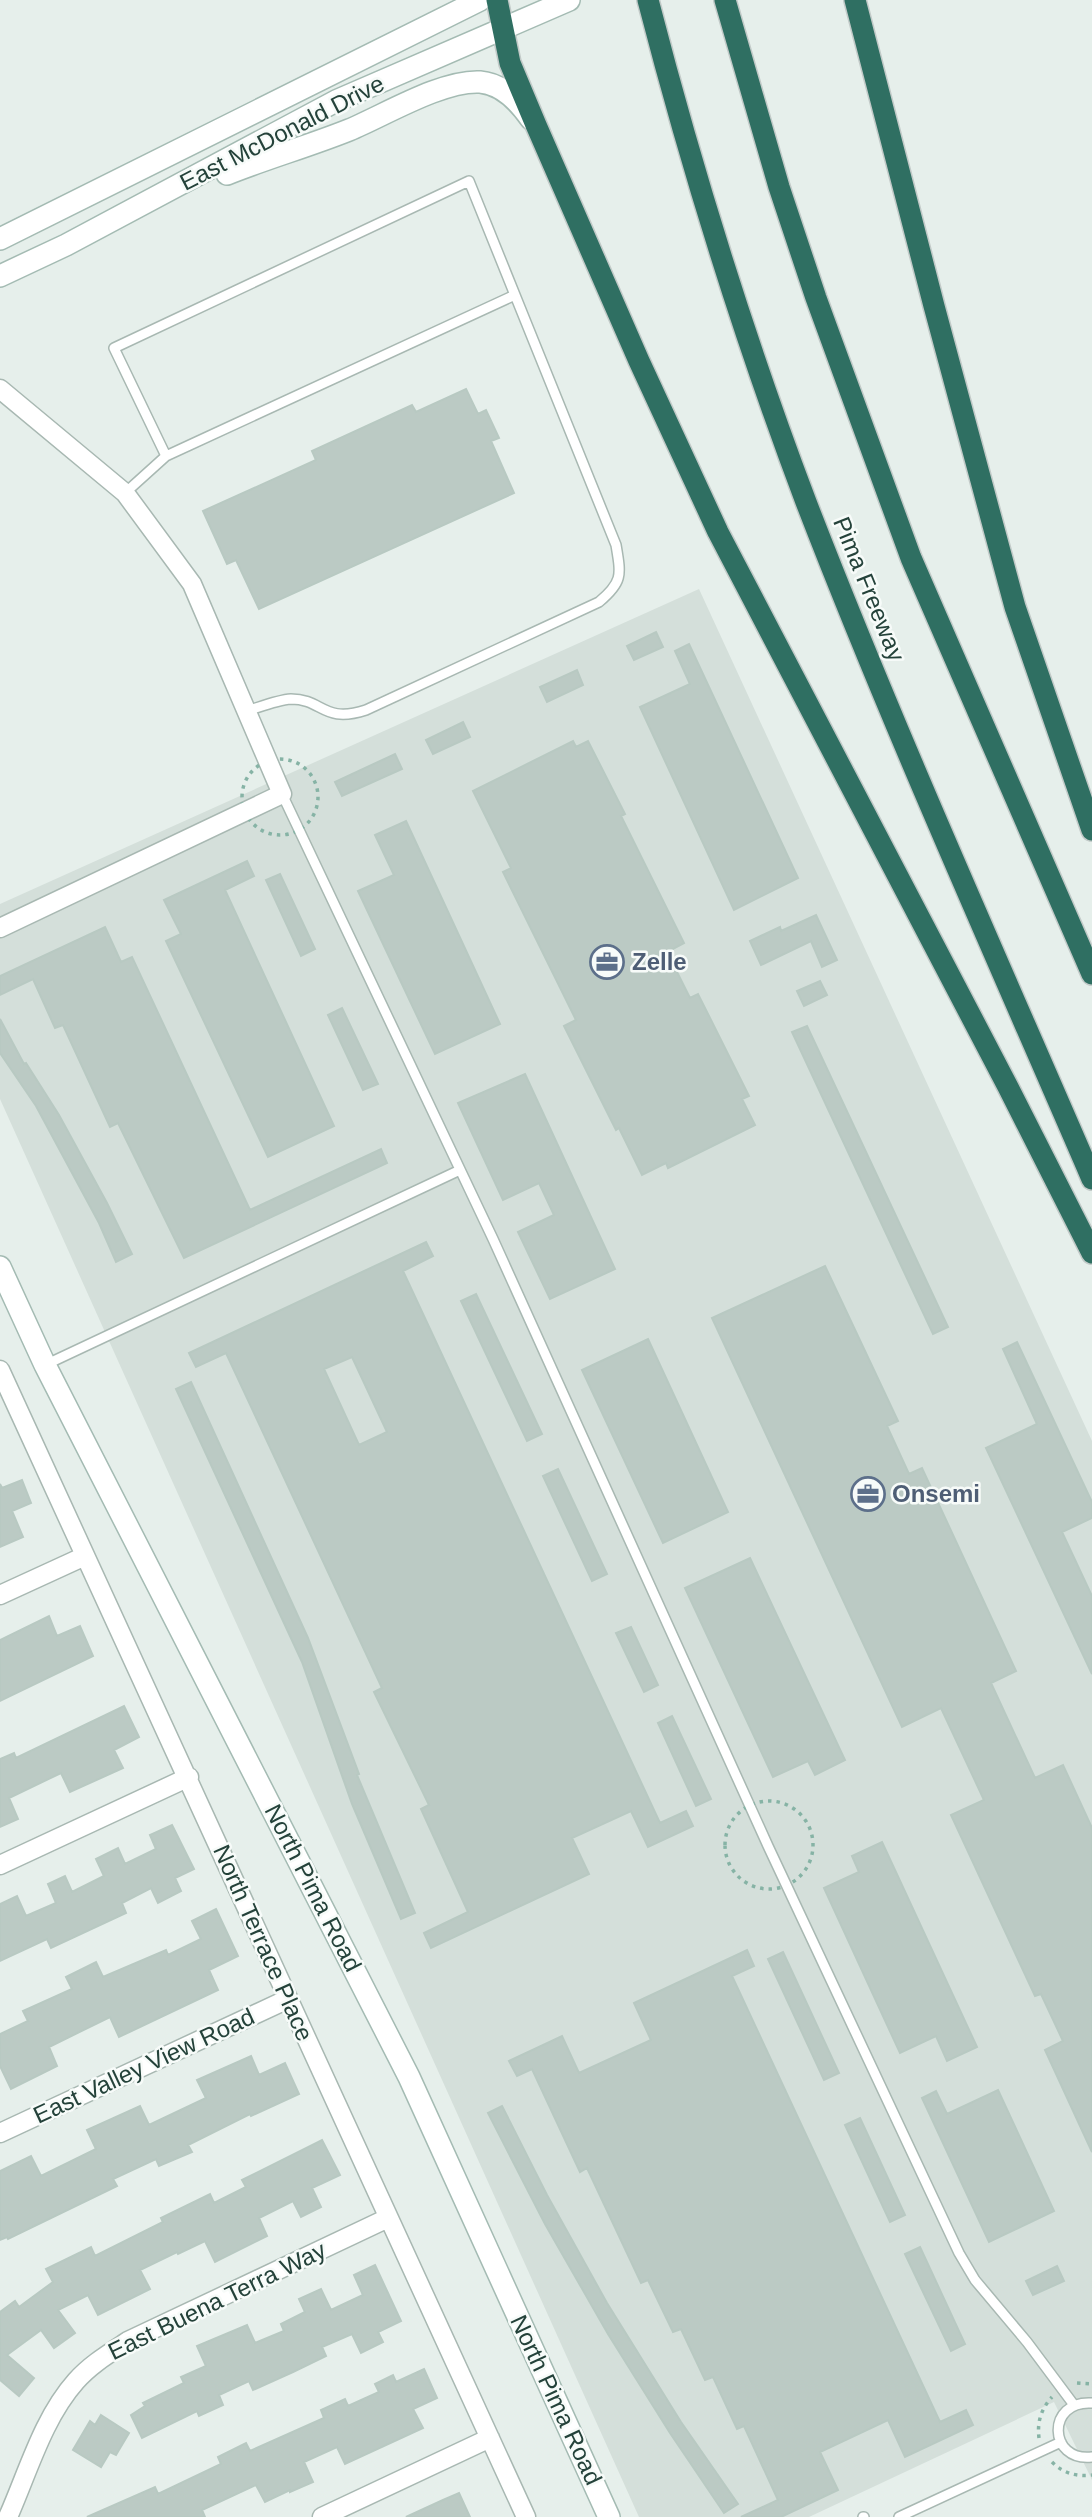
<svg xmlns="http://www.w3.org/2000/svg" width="1092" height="2517" viewBox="0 0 1092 2517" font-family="Arial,sans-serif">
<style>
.built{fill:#d4dfda}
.building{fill:#bbcac4;stroke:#b8c9c2;stroke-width:2;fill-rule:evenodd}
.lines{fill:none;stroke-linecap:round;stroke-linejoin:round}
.service-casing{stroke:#a8b8b2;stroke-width:12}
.minor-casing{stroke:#a8b8b2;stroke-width:21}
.secondary-casing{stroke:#a4bbb3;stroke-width:24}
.motorway-casing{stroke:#c2cac8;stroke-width:24}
.path{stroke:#86b3a5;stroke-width:3.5;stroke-dasharray:3.5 5;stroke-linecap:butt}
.service{stroke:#fff;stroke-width:9}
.minor{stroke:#fff;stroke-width:18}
.secondary{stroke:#fff;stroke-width:21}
.motorway{stroke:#2f6f62;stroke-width:21}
.labels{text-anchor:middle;stroke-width:5;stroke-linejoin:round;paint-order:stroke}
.street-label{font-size:24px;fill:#24423a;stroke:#f7fbf9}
.service-label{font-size:24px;font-weight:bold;fill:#4e5e75;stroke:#f7fbf9;text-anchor:start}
</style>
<rect width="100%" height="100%" fill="#e6efeb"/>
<path class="built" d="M699,589L1092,1441V2480L1054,2402L809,2517H639L0,1099V904Z"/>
<path class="building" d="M466,389L478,414L486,410L499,438L491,441L514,493L259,609L236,560L227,564L203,511L316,460L312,451L412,405L416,412Z
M656,632L663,647L634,660L627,646Z
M689,644L798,878L734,910L640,707L690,684L675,651Z
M577,670L583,685L547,702L540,687Z
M463,722L470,737L433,754L426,740Z
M573,741L576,747L588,741L625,814L621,816L684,943L667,952L690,998L698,994L749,1096L742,1099L755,1125L668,1168L666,1163L642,1175L619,1128L616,1130L564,1026L576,1020L503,872L511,868L473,791Z
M395,754L402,769L342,796L335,782Z
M406,821L500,1024L435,1054L358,891L394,875L375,835Z
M247,861L254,876L225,890L334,1126L268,1157L166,941L181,934L164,900Z
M280,874L315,949L301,956L266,880Z
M816,915L837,960L822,967L811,941L761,965L750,941L780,927L781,931Z
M105,927L121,962L132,957L250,1210L381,1149L387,1163L184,1258L118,1123L110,1127L63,1025L55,1028L33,979L0,995V976Z
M820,981L827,995L804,1006L797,991Z
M342,1008L378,1084L363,1090L328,1015Z
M0,1019L24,1064L26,1063L59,1115L107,1203L132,1254L116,1262L99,1223L36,1106L0,1053Z
M807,1026L948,1327L933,1334L792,1032Z
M525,1074L615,1269L550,1299L518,1232L554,1215L539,1183L503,1200L458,1103Z
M426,1242L433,1256L403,1271L660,1823L686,1811L693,1826L648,1847L631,1811L572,1838L589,1874L431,1948L424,1933L468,1912L421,1809L429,1805L374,1692L382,1688L226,1353L196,1367L189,1353ZM352,1357L387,1432L359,1445L324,1369Z
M825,1266L898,1421L887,1426L909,1474L922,1468L1016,1671L991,1683L1035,1778L1063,1765L1092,1828V2152L1045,2050L1063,2041L1041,1994L1035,1996L951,1815L984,1800L941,1708L902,1727L712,1318Z
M476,1294L542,1434L527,1441L461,1301Z
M648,1339L728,1512L663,1543L582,1370Z
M1017,1342L1092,1502V1518L1062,1532L1092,1596V1674L986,1448L1037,1424L1003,1349Z
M191,1382L308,1638L359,1774L357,1775L415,1913L401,1919L352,1804L302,1662L176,1389Z
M558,1469L607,1574L592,1581L543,1476Z
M22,1480L31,1503L12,1511L23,1537L0,1547V1484L2,1488Z
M750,1558L845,1760L815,1775L808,1761L773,1777L685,1588Z
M49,1616L57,1636L80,1626L93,1656L0,1701V1640Z
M631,1627L658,1685L644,1692L616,1633Z
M124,1706L139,1737L114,1750L123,1768L70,1792L61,1773L9,1798L18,1819L0,1827V1759L14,1753L16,1758Z
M672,1716L711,1799L696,1806L658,1723Z
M172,1825L194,1869L175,1878L181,1891L158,1903L151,1888L122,1903L126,1913L51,1948L47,1939L0,1961V1904L17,1896L26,1916L56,1903L48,1884L65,1876L72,1892L104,1876L96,1859L118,1848L125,1864L156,1849L150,1835Z
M882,1842L977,2047L947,2061L936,2036L900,2053L824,1888L859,1872L852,1856Z
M216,1909L238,1956L209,1970L218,1990L119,2037L110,2017L49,2047L57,2066L11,2089L0,2066V2034L28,2021L23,2011L72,1989L66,1977L96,1962L103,1977L166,1950L168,1955L201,1939L192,1921Z
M747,1950L754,1966L732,1976L940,2422L966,2410L973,2425L905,2457L888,2420L820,2452L838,2490L781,2517H741L778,2500L744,2426L737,2429L713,2377L705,2380L681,2329L673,2332L648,2280L641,2283L587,2168L580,2172L532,2069L517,2076L509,2061L562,2036L579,2073L651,2040L634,2003Z
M783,1952L839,2073L824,2080L768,1959Z
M251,2056L259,2075L285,2063L299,2094L251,2116L250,2114L188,2145L192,2152L159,2166L156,2159L113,2179L117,2186L8,2239L7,2237L0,2240V2171L31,2156L41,2176L96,2149L87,2130L140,2106L149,2125L206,2098L197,2080Z
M998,2090L1054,2211L989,2242L922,2098L936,2091L947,2114Z
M502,2106L547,2195L607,2303L681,2422L738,2504L724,2513L670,2433L608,2334L545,2224L488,2113Z
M860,2118L905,2215L890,2222L845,2125Z
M322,2140L340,2175L312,2188L321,2207L301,2217L293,2201L259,2218L267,2236L215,2262L205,2241L178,2254L177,2252L140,2270L150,2289L98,2315L88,2295L58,2310L75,2333L54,2348L41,2330L7,2355L34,2378L19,2396L0,2380V2312L15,2301L19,2307L53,2282L46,2269L91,2247L95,2256L163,2222L161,2218L210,2194L214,2203L246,2187L242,2180Z
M920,2247L965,2344L951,2351L905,2254Z
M375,2265L401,2321L378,2332L383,2342L361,2353L352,2334L322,2347L326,2356L293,2372L253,2390L249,2381L219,2395L223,2405L199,2416L197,2411L142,2438L131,2415L145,2406L143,2403L184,2383L181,2377L206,2366L197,2346L247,2325L255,2343L284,2331L281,2324L305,2312L299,2299L321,2289L331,2310L363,2295L354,2275Z
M1057,2266L1064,2281L1033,2295L1026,2281Z
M424,2369L437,2398L413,2409L423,2428L345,2464L337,2447L304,2462L313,2482L290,2492V2490L265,2502L256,2485L202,2510L205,2517H87L155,2487L158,2494L221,2464L218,2457L246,2443L250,2451L324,2418L321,2410L345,2399L348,2406L379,2392L375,2384L393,2375L396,2382Z
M101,2415L129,2433L116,2455L110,2452L101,2467L73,2450L90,2421L95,2425Z
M459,2493L470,2517H406L443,2500Z"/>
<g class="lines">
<g class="service-casing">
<path id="service" d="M125,493L166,456L515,295L469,181L114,348L166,456
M247,711C260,707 277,700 291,699C323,699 323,724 366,710L599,602C623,582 621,575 616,545L515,295
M282,794L493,1239L768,1846L959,2253L975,2280L1027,2342L1074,2405
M45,1365L460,1170
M1092,2403C1046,2400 1048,2462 1092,2457
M863,2517H864
M899,2517L1061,2442"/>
</g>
<g class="minor-casing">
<path id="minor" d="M0,389L125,493L192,584L282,794L0,928
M0,1370L526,2517
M0,1595L85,1556
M0,1865L189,1777
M0,2133L288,1999
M8,2517C28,2472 43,2418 76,2381C91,2364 110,2353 128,2341L388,2218
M322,2517L490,2438"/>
</g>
<g class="secondary-casing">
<path id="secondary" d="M227,174C267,158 309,146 349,130C385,115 442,80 480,82C503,84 519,102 531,119
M0,239L480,0
M0,276L66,245L336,101L569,0
M0,1267L45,1365L409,2077L609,2517"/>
</g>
<g class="motorway-casing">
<path id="motorway" d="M497,0L510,63L536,125L639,361L718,532L1008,1087L1092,1253
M648,0C692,170 744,338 806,502C894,730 995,954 1092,1179
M725,0L779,187L816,298L911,558L1092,974
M855,0L934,306L1015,607L1092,830"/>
</g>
<path class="path" d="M242 797a38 38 0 1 1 76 0a38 38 0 1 1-76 0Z
M725 1845a44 44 0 1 1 88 0a44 44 0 1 1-88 0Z
M1077,2383L1092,2384
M1039,2438C1037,2422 1041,2409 1052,2397
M1052,2462C1063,2473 1076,2477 1092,2475"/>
<use href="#service" class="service"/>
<use href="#minor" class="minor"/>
<use href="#secondary" class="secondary"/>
<use href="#motorway" class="motorway"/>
</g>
<defs>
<g id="office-ring" transform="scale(1.75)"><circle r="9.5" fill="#f7fbf9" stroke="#5c6f8a" stroke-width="1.5"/><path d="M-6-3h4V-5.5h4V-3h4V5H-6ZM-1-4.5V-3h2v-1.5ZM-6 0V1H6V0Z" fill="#5c6f8a"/></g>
</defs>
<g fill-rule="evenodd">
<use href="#office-ring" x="607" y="962"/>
<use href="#office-ring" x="868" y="1494"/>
</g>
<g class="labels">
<g class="street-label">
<text transform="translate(282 133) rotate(-27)" y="8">East McDonald Drive</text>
<text transform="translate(869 589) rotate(68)" y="8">Pima Freeway</text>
<text transform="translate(313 1888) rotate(63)" y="8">North Pima Road</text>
<text transform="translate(263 1943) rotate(66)" y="8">North Terrace Place</text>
<text transform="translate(144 2066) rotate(-25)" y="8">East Valley View Road</text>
<text transform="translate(217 2301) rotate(-26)" y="8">East Buena Terra Way</text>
<text transform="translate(556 2400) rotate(65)" y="8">North Pima Road</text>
</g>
<g class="service-label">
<text x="632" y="970">Zelle</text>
<text x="892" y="1502">Onsemi</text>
</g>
</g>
</svg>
